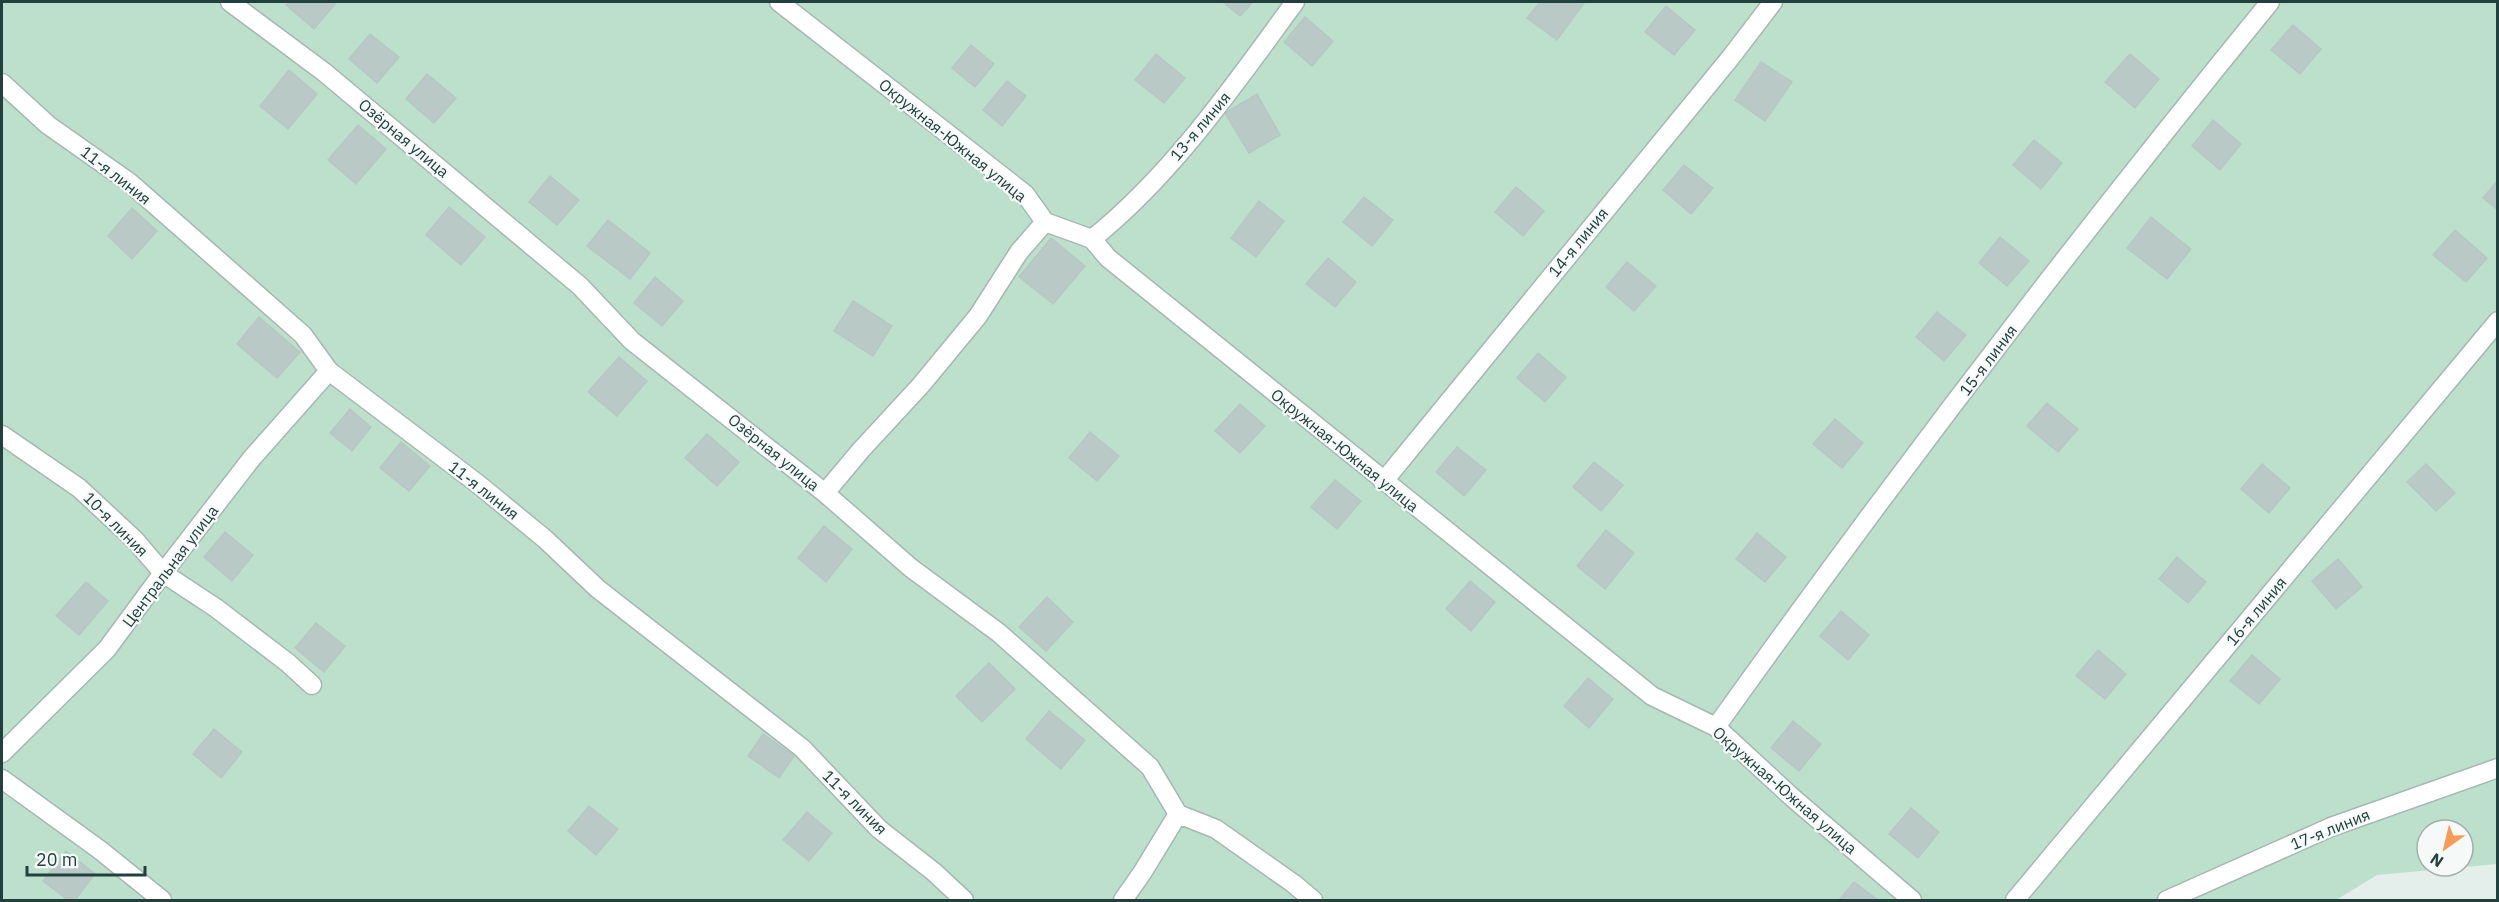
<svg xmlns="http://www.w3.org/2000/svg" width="2499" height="902" viewBox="0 0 2499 902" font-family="'IBM Plex Sans',sans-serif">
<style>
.green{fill:#bce0cc;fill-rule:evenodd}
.building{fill:#b9c9c5;stroke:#b6c8c4;stroke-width:1.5}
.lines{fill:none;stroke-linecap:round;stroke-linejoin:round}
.street-casing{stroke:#a6b7b4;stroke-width:21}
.street{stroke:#fff;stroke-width:18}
.labels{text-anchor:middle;stroke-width:4.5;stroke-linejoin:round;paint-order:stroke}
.street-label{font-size:16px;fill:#22413e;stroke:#f5faf8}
</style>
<rect width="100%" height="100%" fill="#e4eeeb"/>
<path class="green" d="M2,2H2497V864L2377,875L2336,900H2ZM2427,830H2463V866H2427Z"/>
<path class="building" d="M289,2H333L335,4L314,29L286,5Z
M1223,2H1253L1240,16Z
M1540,2H1582L1584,3L1557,40L1527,18Z
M1666,6L1695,30L1674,55L1645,32Z
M1305,17L1333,41L1312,66L1284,42Z
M2293,25L2321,49L2300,74L2271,50Z
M370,34L399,57L377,83L349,59Z
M971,45L994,64L975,87L952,68Z
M1156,54L1185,78L1164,103L1135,80Z
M2130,54L2159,79L2135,108L2105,82Z
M1761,62L1792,82L1765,121L1735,100Z
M289,70L317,94L288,129L260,106Z
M427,74L456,98L434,123L406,99Z
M1007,81L1026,96L1002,126L983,110Z
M1257,94L1280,135L1249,153L1225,113Z
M2213,120L2241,144L2220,170L2192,146Z
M358,125L386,149L356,184L328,160Z
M2034,140L2062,163L2041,189L2013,165Z
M1684,165L1713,188L1691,214L1663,190Z
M550,176L579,200L557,225L529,202Z
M2498,180V210L2483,198Z
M1516,187L1544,211L1523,236L1495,212Z
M1364,197L1393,220L1372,246L1343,222Z
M1259,201L1284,221L1256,257L1231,238Z
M449,207L485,237L461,265L426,235Z
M132,208L157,231L132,259L108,236Z
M2151,217L2191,249L2167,279L2127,248Z
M608,220L650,253L630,279L587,246Z
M2455,230L2487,258L2466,282L2433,255Z
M2000,237L2029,261L2007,286L1979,263Z
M1051,238L1085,266L1053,304L1019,277Z
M1328,258L1356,282L1335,307L1306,284Z
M1627,262L1656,286L1634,311L1606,287Z
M655,277L683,301L662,326L634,303Z
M853,301L892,326L873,356L834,331Z
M1937,312L1966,335L1944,361L1916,337Z
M259,317L300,352L277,378L237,344Z
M1538,353L1566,377L1545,402L1517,378Z
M619,357L647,381L617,416L588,392Z
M2047,403L2078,429L2058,452L2027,426Z
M1240,404L1265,426L1240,453L1215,431Z
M350,409L371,427L352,451L330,433Z
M1835,419L1863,443L1842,468L1813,444Z
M1090,432L1119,456L1097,481L1069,458Z
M707,434L739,462L717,486L685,458Z
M401,442L430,466L409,491L380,468Z
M1457,447L1486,470L1464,496L1436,472Z
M1594,462L1623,485L1601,511L1573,487Z
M2262,464L2290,488L2269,513L2241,489Z
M2426,464L2455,493L2436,511L2407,482Z
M1335,480L1361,501L1337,529L1311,507Z
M824,526L852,549L826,582L798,558Z
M1606,530L1634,553L1605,589L1577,566Z
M225,532L253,555L232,581L204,557Z
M1757,533L1786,557L1765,582L1736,559Z
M2177,557L2206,582L2188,603L2159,579Z
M2338,559L2362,587L2336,609L2312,581Z
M1470,581L1495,602L1471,631L1446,609Z
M86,582L108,601L79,635L56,616Z
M1047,597L1073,622L1046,651L1019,627Z
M1841,611L1869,635L1848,660L1820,636Z
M316,623L345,646L324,672L295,648Z
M2098,650L2126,674L2105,699L2076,676Z
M2252,655L2280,679L2259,704L2230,681Z
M989,663L1015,689L982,722L956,696Z
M1588,678L1613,699L1589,728L1564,706Z
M1049,711L1085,740L1061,769L1026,739Z
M1793,721L1821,744L1799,771L1771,748Z
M214,729L242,752L221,778L193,754Z
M763,734L794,756L779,778L748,756Z
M589,806L618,829L596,855L568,831Z
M1911,808L1939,832L1918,858L1889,834Z
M807,812L832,833L809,861L783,840Z
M66,851L95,874L75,900H68L43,881Z
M1854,882L1878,900H1839Z"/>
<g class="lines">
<g class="street-casing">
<path id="street" d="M230,2L324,72L580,286L632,341L825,493L911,568L999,633L1150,767L1178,814L1216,829L1294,884L1313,900
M779,2L1025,194L1045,222L1092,239L1108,258L1652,696L1716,727L1793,798L1912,900
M2,83L48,125L129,182L252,290L303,335L329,371L478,484L545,539L598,589L802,748L879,829L934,872L964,900
M1092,239C1173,174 1234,85 1295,2
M2,435L79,488L135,540L163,573L216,608L288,663L312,685
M1383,482L1731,57L1773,2
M825,493L861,450L921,385L978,316L1019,252L1045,222
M1716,727C1893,479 2078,237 2270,2
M2,753L107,649L163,573L252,458L329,371
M2,779L100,850L162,900
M1123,900L1142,873L1178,814
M2015,900L2498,321
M2167,900L2331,827L2498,768"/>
</g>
<use href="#street" class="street"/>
</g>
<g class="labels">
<g class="street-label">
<text transform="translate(1200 126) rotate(-50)" y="6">13-я линия</text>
<text transform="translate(404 138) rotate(40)" y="6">Озёрная улица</text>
<text transform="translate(953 140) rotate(39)" y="6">Окружная-Южная улица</text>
<text transform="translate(116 175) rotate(38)" y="6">11-я линия</text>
<text transform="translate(1578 242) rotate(-51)" y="6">14-я линия</text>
<text transform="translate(1988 360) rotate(-53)" y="6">15-я линия</text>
<text transform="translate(1345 450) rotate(39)" y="6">Окружная-Южная улица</text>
<text transform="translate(774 452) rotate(39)" y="6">Озёрная улица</text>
<text transform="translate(484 490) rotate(38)" y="6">11-я линия</text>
<text transform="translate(116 524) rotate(45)" y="6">10-я линия</text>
<text transform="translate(170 566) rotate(-53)" y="6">Центральная улица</text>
<text transform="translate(2256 611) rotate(-50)" y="6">16-я линия</text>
<text transform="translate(1785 790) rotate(41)" y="6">Окружная-Южная улица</text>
<text transform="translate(855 802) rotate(45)" y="6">11-я линия</text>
<text transform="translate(2330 829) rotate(-22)" y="6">17-я линия</text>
</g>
</g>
<rect width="2499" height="902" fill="none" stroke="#22413e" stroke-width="6"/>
<g transform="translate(2445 848) rotate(214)"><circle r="28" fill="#f5faf8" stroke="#a1b0ae" stroke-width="1.5"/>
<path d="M0-4.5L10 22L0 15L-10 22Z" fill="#f99b57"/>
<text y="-9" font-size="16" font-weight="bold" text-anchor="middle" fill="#22413e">N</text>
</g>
<path d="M27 866v9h118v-9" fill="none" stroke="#22413e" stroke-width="3"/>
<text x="36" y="866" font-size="18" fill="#22413e" stroke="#f5faf8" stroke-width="4.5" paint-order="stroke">20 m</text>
</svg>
